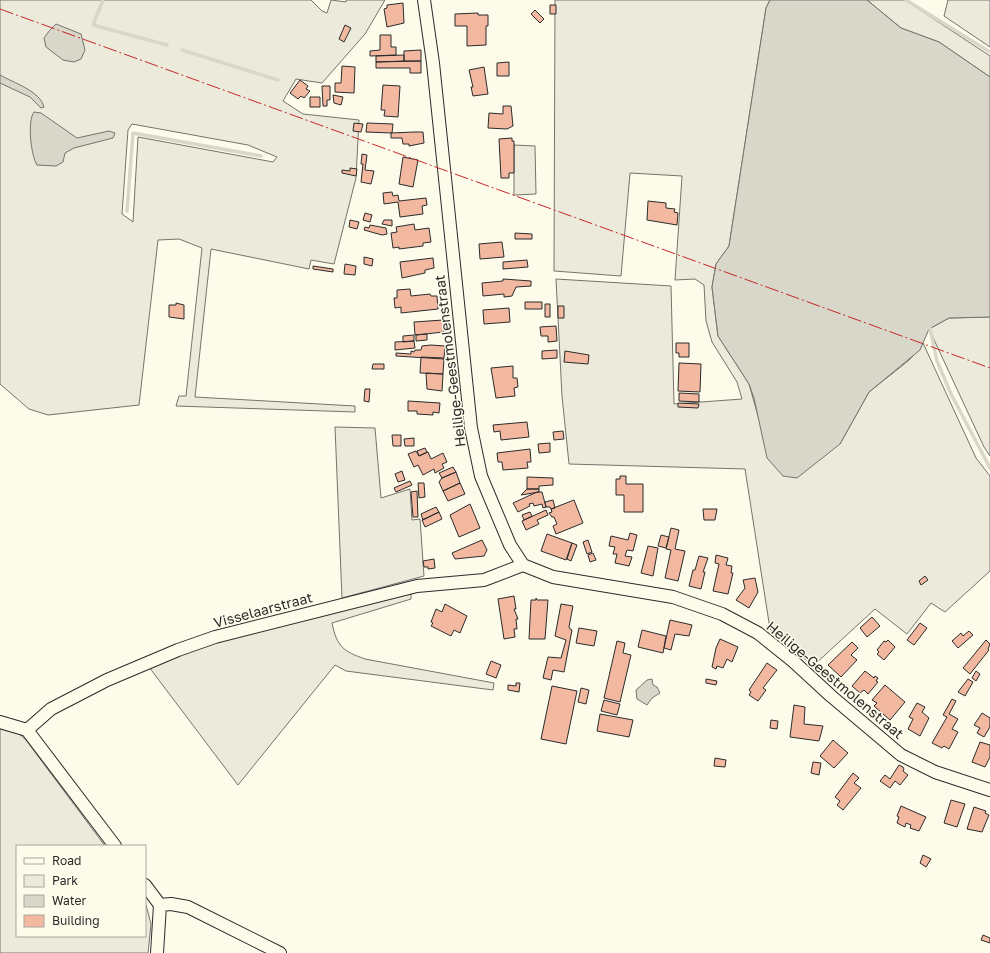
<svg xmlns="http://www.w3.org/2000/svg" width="990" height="953" viewBox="0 0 990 953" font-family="'Golos Text',sans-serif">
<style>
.green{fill:#ecebdb;stroke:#74746e;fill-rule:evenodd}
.water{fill:#d8d7c9;stroke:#74746e}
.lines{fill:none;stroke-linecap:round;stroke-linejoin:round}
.stream{stroke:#d8d7c9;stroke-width:3.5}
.building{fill:#f2b8a0;stroke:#2b2b2b}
.minor-casing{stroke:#2b2b2b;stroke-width:14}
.minor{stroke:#fdfbea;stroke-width:12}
.power{stroke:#c62828;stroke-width:1;stroke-dasharray:14 3 2 3;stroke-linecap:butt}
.labels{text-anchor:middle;stroke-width:3;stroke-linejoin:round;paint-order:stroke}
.street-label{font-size:14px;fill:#2b2b2b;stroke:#fdfbea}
</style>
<rect width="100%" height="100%" fill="#fdfbea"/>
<path class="green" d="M0,0H311L322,11L327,13L331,0L346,2V0H385L365,34L322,83L296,79L283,101L303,114L359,120L356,178L334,264L311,260L309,269L211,249L195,397L355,406V412L176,406L179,396H186L202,248L179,239L158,240L139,405L48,415L29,409L0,384ZM132,124L248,145L277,157L273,162L138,137L133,222L122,214L128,130Z
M555,0H770L766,8L729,246L716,264L712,287L718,336L749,384L760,423L840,444L869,392L908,361L919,350L923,343L976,458L990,476V571L945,612L931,603L907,634L875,609L813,666L770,629L745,469L569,464L562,396L556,279L671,286L674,404L742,399L737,382L712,342L706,321L704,285L695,279L675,280L682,176L630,173L621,276L554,271Z
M867,0H905L990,56V77L939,42L901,28Z
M948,0H990V47L944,16Z
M514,145L535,146L536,194L514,195Z
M990,317V456L984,447L929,329L949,318Z
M335,427L375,428L381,498L410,489L412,520L420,519L424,576L342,598Z
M411,591V599L332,623C337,647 343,651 365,659L494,683L493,690L346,671L335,665L238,785L149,667L212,644L275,626Z
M0,729L19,734L26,740L105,846H17V936H145V901L151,924L148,953H0Z"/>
<path class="water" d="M770,0H867L901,28L939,42L990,77V317L949,318L929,329L920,350L869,392L840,444L797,478L783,476L767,458L754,398L749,384L718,336L712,287L716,264L729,246L766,8Z
M56,24L81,34L85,50L81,59L74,62L63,60L46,47L44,38L50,30Z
M0,75C14,83 40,91 44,107L41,108L30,97L0,83Z
M34,112L41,113L77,138L109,131L115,133L113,138L74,148L65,153L63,162L56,166L37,165C31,156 27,121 34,112Z
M652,679L653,685L657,687L660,693L652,698L647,705L637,699L636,690L647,680Z"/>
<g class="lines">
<path class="stream" d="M103,0L93,25L167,45
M906,0L990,52
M182,50L278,80
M127,211L133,133L261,156
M929,324L937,361L951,394L990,468"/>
</g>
<path class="building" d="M403,3L404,23L387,27L384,9L387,8V5Z
M550,5H556V14H550Z
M535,10L544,19L540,23L531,14Z
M478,13V15H488V26H486V45L467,46V26H455V14Z
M345,25L351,28L344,42L339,39Z
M380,35H391V47H396V55L370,56V51L380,50Z
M421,50V61H404V51Z
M404,55V61L376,62V56Z
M421,61V73H410V68H376V62Z
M509,62V76H497V63Z
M342,66L355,67L354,93L335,92V83H341Z
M484,67L488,94L473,96L471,87H473L469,70Z
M300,80L308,86L306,89L310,91L304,98L301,96L298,99L290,93Z
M383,85L400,86L398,117L384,116L385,110H381Z
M322,86H330V100H327V106H323Z
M333,95L343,97L341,105L334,103Z
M310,97H320V107H310Z
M503,106H511L513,126L507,129L488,128L489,113L503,114Z
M354,123L363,124L361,132L353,131Z
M367,123L393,124L392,133L366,132Z
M414,132H423L424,143L409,146V144H403L402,138H391V133Z
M512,138V141H514V173H509V178H501L499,139Z
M362,154L367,155L365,170L374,171L371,184L361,182L363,164H361Z
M403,157L418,160L413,187L399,184Z
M350,168L357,169L356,176L342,173V170L350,171Z
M392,192L393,196L398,195L399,201L426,198L427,205L422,206L423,214L400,217L398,202L384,204L383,193Z
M648,201L666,203V208L675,209L674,212L678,213L677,225L647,220Z
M365,213L372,215L370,222L363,220Z
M350,220L359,222L357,229L349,227Z
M384,220H392V226L382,224Z
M414,224L415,230L429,228L431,242L423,243V246L399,249V247L393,248L391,233L397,232L396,227Z
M370,225L386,228L387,234L382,235L364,230L365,227L369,228Z
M515,233L532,234V239H515Z
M502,242L504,257L480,259L479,244Z
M364,257L373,259L372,266L364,264Z
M433,258L434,268L425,270V273L402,278L400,262Z
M527,260L528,267L503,269V262Z
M345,264L356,266L355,275L344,274Z
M313,266L333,269V272L313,269Z
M503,279L531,281V286L516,287L512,296L504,297V294L483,296L482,283L503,281Z
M410,289L411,296L430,294L431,296H437L438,309L401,313V307L395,308L394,298H397V290Z
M525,302H542V309H525Z
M176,303L184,305V319L169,317V305H176Z
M545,304H550V317H545Z
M558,306H564V318H558Z
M509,308L510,322L484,324L483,310Z
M443,320L444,332L415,335L414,322Z
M556,326L557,341L548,342V336H541L540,327Z
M427,334V340L416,341V335Z
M414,335V341L403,342V336Z
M414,341L415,348L395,350V342Z
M676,343H689V357H679V353H676Z
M431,345L445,346L444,359L396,356V353L411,354V351L414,352L415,350H421L422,346Z
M557,350V358L542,359V351Z
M565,351L589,355L588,364L564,362Z
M421,357L444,358L443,374L420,373Z
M679,363L701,364L700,392L678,391Z
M373,364H384V369H372Z
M513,366V378H517L518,387L514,388L515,396L496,398L491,368Z
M426,373L443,374L442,391L427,389Z
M365,389H370L369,402L364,401Z
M679,393L699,394V402L679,401Z
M408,401L440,403L439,413L433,412V415L417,414V411H408Z
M678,403L699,404L698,408L678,407Z
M527,422L529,437L501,440L500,431L494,432L493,425Z
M563,431L564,439L554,440L553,432Z
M392,435H401V446H393Z
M414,438V446H405L404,439Z
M550,443V452L539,453L538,444Z
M425,448L427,452L419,456L417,451Z
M530,449L531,462H527L528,468L503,470L502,462H498L497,453Z
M416,451L419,456L428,452L431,459L443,453L447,462L442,464L444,468L435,473L434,469L423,475L418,465L414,467L408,454Z
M453,467L456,472L442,478L439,473Z
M402,471L405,480L398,482L395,474Z
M456,472L460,483L443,491L439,482L442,478Z
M620,476H626V484H643V512H624V495H616V479H620Z
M527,477L553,478V485L539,486V489H527Z
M410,481L412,485L396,492L394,488Z
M418,483H424L425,497L419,498Z
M460,483L465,494L448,501L443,491Z
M527,489H539V492L521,495Z
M417,491L418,517H413L411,492Z
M537,492H542L546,507L543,508L542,504L534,506L533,503L529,504L530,506L518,512L513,503Z
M553,500L555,508L551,509L550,507H546L545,502Z
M574,500L583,523L556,534L553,526L557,524L554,517H552L549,513L552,512L551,509Z
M470,504L480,528L459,537L450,515Z
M436,507L439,512L423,520L421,514Z
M703,509H717L715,520H704Z
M546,510L548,515L537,520L539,524L526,530L522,521Z
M439,512L442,519L425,527L422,520Z
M530,512L532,516L524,520L522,515Z
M671,528L679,530L675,549L685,551L678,581L665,578L671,550L666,549Z
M630,533L637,535L633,551L627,550L625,556L632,557L629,566L615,563L617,554H613L615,547L609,546L611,536L628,540Z
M547,534L572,543L566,560L541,551Z
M661,535L669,537L666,548L658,546Z
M482,540L487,550L484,556L455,559L452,553Z
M588,540L592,552L587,554L583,542Z
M572,543L577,545L571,561L567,559Z
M648,546L658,548L653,576L641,573Z
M593,553L596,560L590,562L588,555Z
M716,555L728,558L726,565L732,566L731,573H733L728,594L713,591L719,564L715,563Z
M699,556L708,558L703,572H705L701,589L689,586L693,570H695Z
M434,559L435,568L428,569V567H424L423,561Z
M925,576L928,580L921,585L919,581Z
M755,578L758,592L749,608L736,600L745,588L743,580Z
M514,596L516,609H514L518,619H516L517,629H514L515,637L504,639L498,599Z
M536,598L537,600H548L545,639H529L531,600H536Z
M445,604L467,616L460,633L454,630L451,636L431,626L433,623L431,622L436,609L442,612Z
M561,604L573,606L569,627L570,629L572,630L564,672L553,670L551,680L543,678L548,657L561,658L566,640L555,636Z
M872,617L880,626L867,637L860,628Z
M670,620L692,625L689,636L675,634L671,650L664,648Z
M920,623L927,628L914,645L907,640Z
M579,628L597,631L594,646L576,643Z
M642,630L666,636L663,653L638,647Z
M969,631L973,635L958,648L952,641L961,633L963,636Z
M720,639L738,647L732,662L727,659L723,668L717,666L716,669L712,667L716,648Z
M888,640L895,647L884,660L877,654L879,652L877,650L884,641L886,642Z
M986,640L990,644L988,649L989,650L970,674L963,668Z
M617,641L625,643L623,653L631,655L620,702L604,698Z
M852,642L858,648L851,655L857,660L841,677L828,665Z
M491,661L501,665L496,678L486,674Z
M767,663L777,670L763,688L766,690L758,701L749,695L751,692L749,690Z
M865,671L874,678L875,676L878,678L876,681L878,682L868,694L864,690L860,693L852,686Z
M976,671L980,674L976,681L972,678Z
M706,679L717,681L716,685L706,683Z
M968,679L973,682L965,696L958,692Z
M516,683H520L519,692L508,690V685L516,686Z
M885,685L905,702L890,720L874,706L877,703L872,700Z
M552,686L577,691L566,744L541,739Z
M581,688L589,690L586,704L578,702Z
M952,699L956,701L949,714L958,719L952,729L958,732L949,749L944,746L942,748L932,743L947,717L943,715Z
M604,700L620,704L617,715L601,711Z
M917,703L925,707L922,712L929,718L920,736L908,729L913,719L909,717Z
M794,705L805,707L804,724L823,726L819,741L790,737Z
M982,713L990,718V727L984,737L977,733L980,728L974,725Z
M600,714L633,720L629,737L597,731Z
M771,720L778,721L777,729L770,728Z
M833,740L848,753L834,768L820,756Z
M980,742L990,745V757L985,767L972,762Z
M715,758L726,760L725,767L714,766Z
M813,762L821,763L819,775L811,773Z
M899,765L903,767L904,769L903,771L908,775L900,785L895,781L890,788L880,781L885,775L890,779Z
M853,773L859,778L854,783L861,788L843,810L837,805L840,801L835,797Z
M951,800L965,804L957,827L944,823Z
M901,806L926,817L919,831L910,828L911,825L906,823L905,827L897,823L899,817L897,816Z
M974,807L986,811L985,813L989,815L982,832L967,829Z
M923,855L931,859L926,867L920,863Z
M983,935L990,938V943L981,940Z"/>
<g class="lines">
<g class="minor-casing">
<path id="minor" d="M424,0L433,63L471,428L481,476L510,545L523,565L553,577L673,597L722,614L758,633L793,661L831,696L901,755L935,772L990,790
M0,722L27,730L115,846
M27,730L51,709L107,680L178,650L215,637L417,586L484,580L523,565
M145,885L160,905L157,953
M160,905L171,904L188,907L280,953"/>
</g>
<use href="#minor" class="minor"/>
<path class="power" d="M0,9L990,368"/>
</g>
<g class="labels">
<g class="street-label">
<text transform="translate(450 361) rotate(-97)" y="5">Heilige-Geestmolenstraat</text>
<text transform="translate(263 610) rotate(-15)" y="5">Visselaarstraat</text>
<text transform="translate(835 680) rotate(40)" y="5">Heilige-Geestmolenstraat</text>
</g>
</g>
<rect x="16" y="845" width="130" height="92" fill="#fdfbea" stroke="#a9a89e"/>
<rect x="24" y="858" width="20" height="6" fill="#fdfbea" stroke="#a9a89e"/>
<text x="52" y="865" font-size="12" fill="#2b2b2b">Road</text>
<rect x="24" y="875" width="20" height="12" fill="#ecebdb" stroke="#a9a89e"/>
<text x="52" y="885" font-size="12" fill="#2b2b2b">Park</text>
<rect x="24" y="895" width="20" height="12" fill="#d8d7c9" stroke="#a9a89e"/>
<text x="52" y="905" font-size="12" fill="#2b2b2b">Water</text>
<rect x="24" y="915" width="20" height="12" fill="#f2b8a0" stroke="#a9a89e"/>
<text x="52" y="925" font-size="12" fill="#2b2b2b">Building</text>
</svg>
